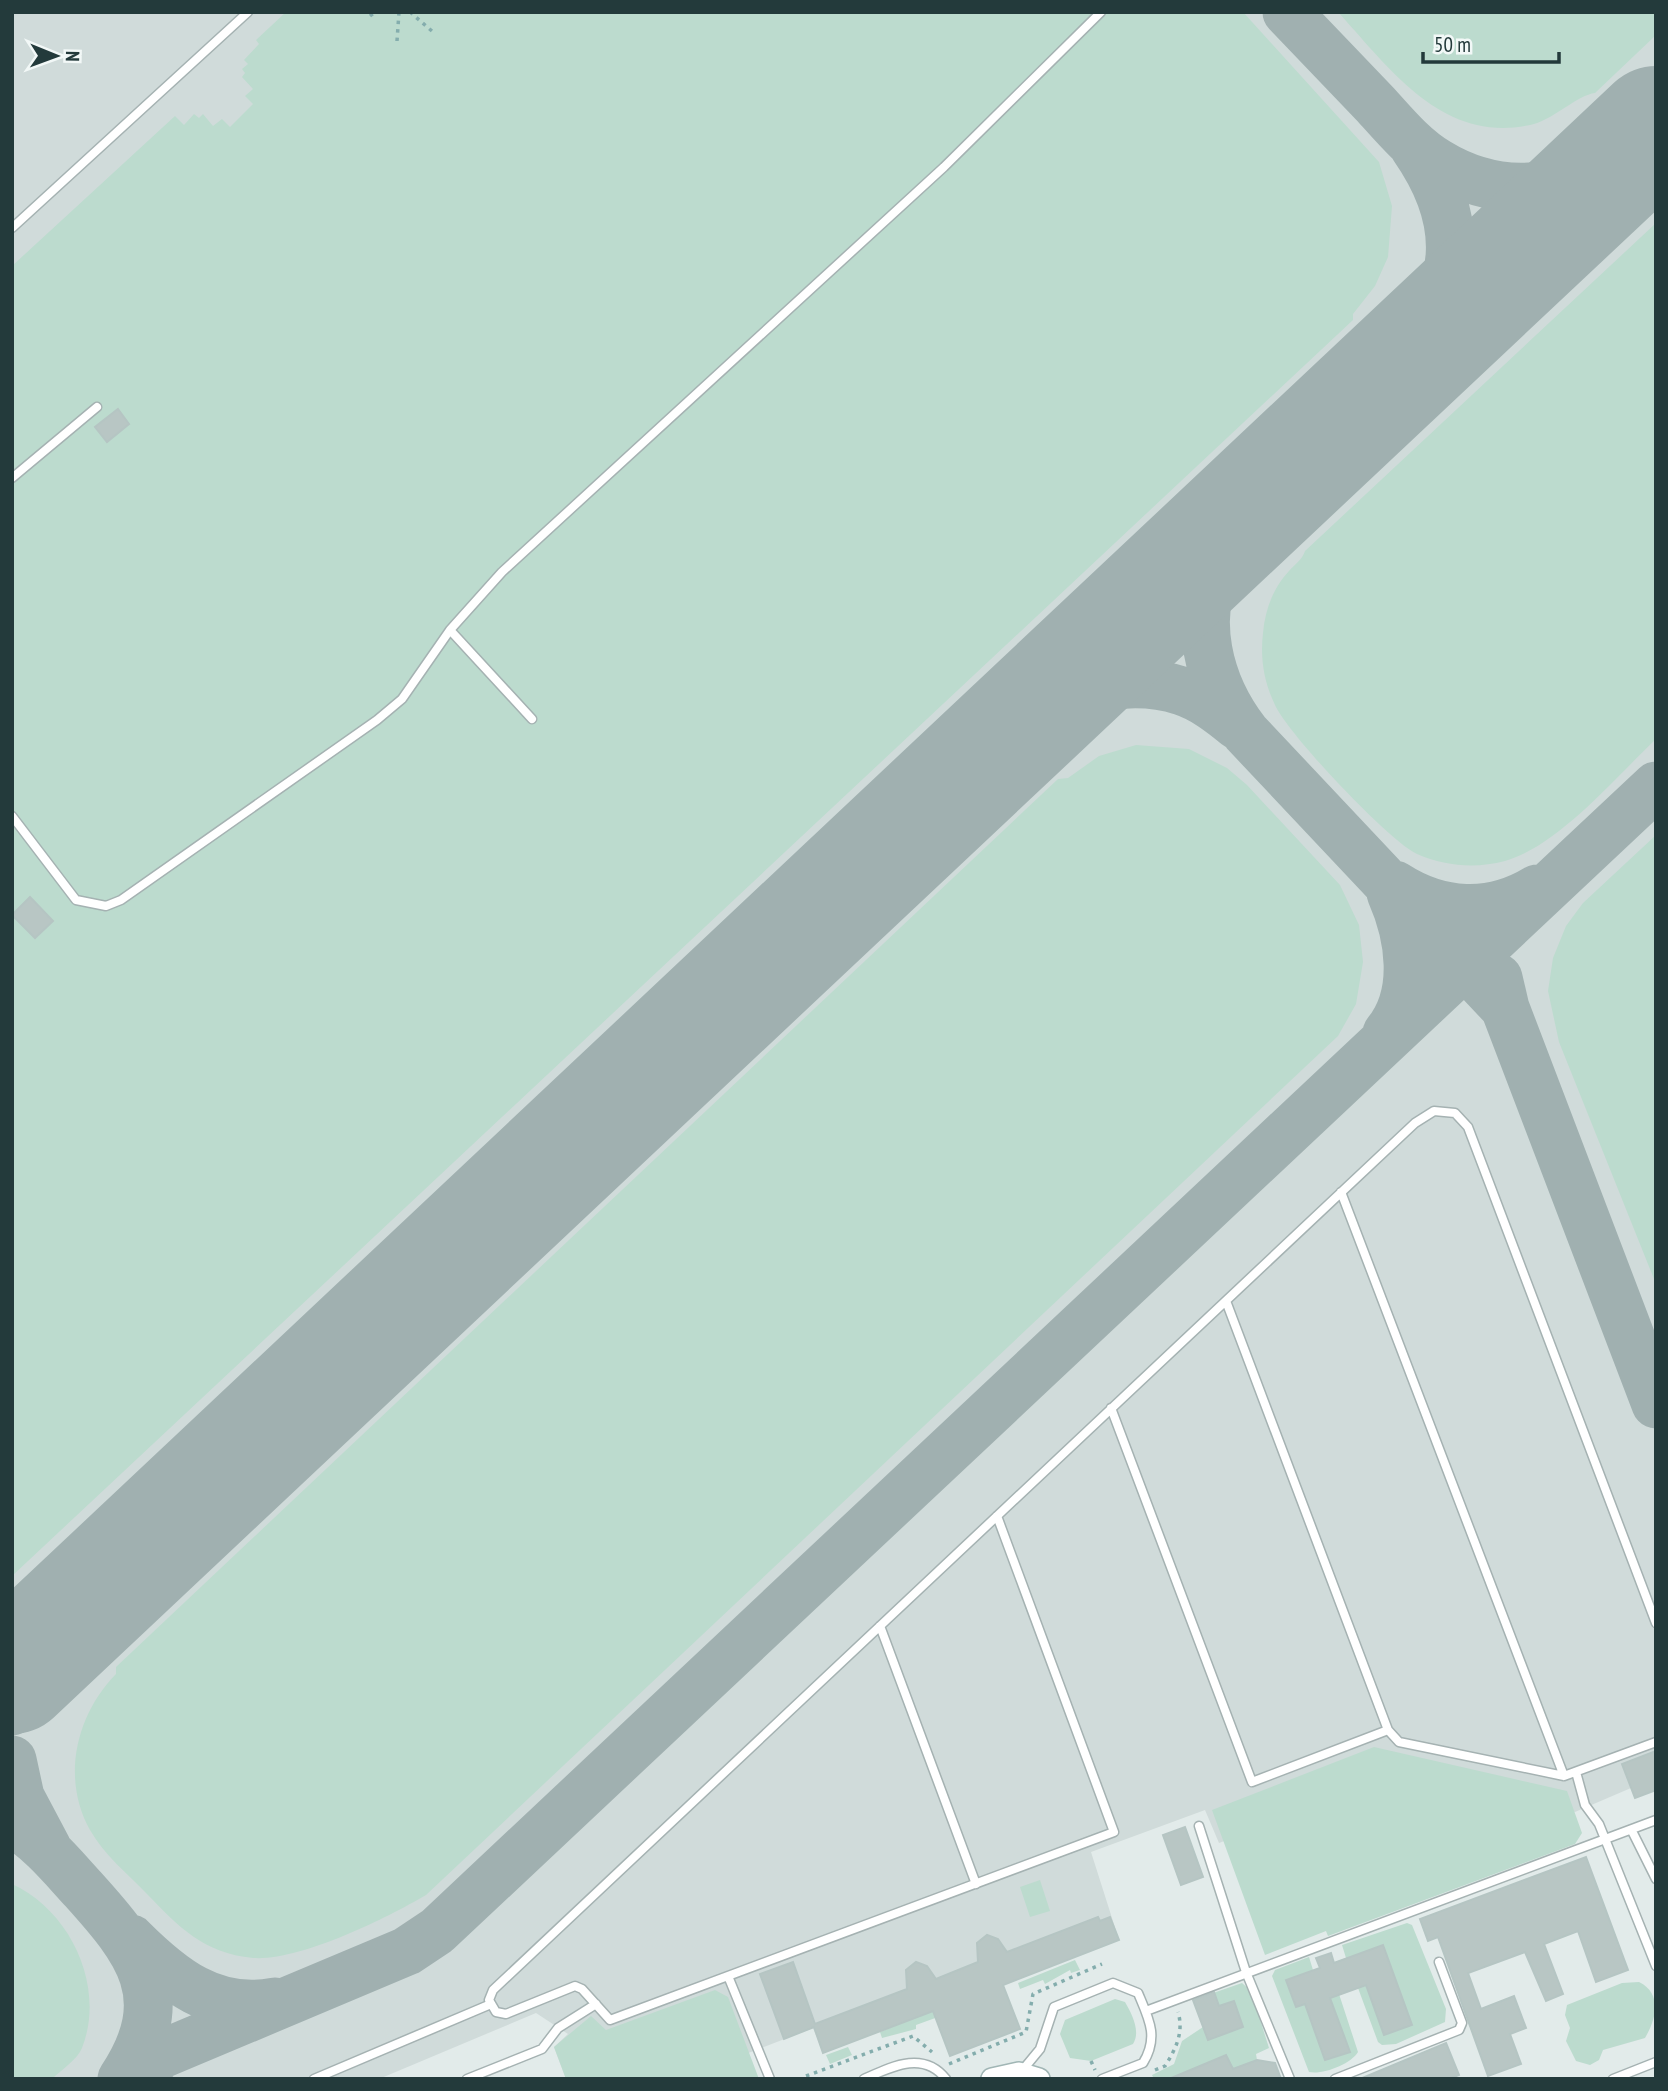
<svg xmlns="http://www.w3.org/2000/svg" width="1668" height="2091" viewBox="0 0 1668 2091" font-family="'PT Sans Narrow',sans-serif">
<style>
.built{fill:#d0dbda}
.green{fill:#bcdbce}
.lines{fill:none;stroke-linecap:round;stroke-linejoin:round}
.taxiway{stroke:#a0b0b0;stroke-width:49}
.runway{stroke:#a0b0b0;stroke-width:122}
.building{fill:#b8c6c4;stroke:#b5c5c3;stroke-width:2}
.service-casing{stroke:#a5b2b2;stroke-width:11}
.secondary-casing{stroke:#a1b6b5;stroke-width:24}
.path{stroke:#84adad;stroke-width:3.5;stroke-dasharray:3.5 5;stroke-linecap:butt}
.service{stroke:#fff;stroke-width:8}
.secondary{stroke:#fff;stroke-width:21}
</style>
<rect width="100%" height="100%" fill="#e2ebea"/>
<path class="built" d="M12,12H1656V1751L1622,1764L1631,1788L1575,1812L1403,1773L1219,1843L1205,1810L1091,1852L1119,1940L996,1987L1011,2007L1020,2029L950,2056L940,2009L823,2053L813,2028L730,2060L566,2079L554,2047L568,2034L536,2013L379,2079H12Z"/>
<path class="green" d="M286,12H1243L1379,162L1392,206L1388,257L1375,286L1353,314V320L12,1576V266L175,116L184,125L194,114L199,118L203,114L213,126L222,119L230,127L253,104L245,96L253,89L242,77L245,73L242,69L248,64L244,60L259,44L256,40Z
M1338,12H1656V35L1595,93C1578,95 1555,118 1534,124C1444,146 1391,70 1338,12Z
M1656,223V739C1615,778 1558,846 1505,861C1475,869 1445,866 1417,854C1389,841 1288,734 1275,705C1264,682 1260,659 1263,633C1265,610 1273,588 1289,571C1295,564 1302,560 1305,551Z
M1136,745L1189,749L1227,768L1247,785L1340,885L1359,925L1363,962L1356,1004L1338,1036L426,1895C385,1919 300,1961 253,1958C203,1953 179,1927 147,1894C128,1874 104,1855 90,1830C61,1778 76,1715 116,1674V1667L1058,779L1068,778L1099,756Z
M1656,835V1284L1559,1042L1548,991L1553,958L1566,926L1583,903Z
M1374,1747L1567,1791L1582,1833L1575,1844L1328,1936L1326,1931L1265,1955L1212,1810Z
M1040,1880L1050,1911L1030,1917L1020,1887Z
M12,1884C71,1911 106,1987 82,2048C78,2059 61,2070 52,2079H12Z
M1407,1923L1412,1925L1446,2009L1445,2022L1396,2044L1382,2045L1378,2042L1358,1988L1339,1994L1358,2052C1351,2064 1323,2075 1309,2072L1272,1976L1275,1970L1309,1957L1313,1970L1346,1958L1342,1945Z
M1075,1960L1080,1970L1071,1973L1070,1970L1045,1984L1043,1980L1020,1989L1018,1983Z
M1639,1982C1663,1994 1656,2019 1645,2038L1603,2050L1599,2060L1590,2065L1576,2061L1566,2041L1570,2028L1565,2015L1567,2005L1622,1983Z
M1242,1983L1251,1991L1269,2048L1256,2054L1257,2060L1233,2069L1227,2058L1169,2079H1154L1152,2075L1174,2064L1182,2041L1203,2027L1193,2000Z
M715,1990L728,1997L759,2079H566L554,2047L591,2016L606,2030Z
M1115,1999L1125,2002C1132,2014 1141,2032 1133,2044L1091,2061L1070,2058L1060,2034L1065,2020Z
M935,2010L938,2017L916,2025V2029L882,2038L880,2032Z
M848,2047L852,2055L830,2064L826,2055Z"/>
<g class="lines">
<path class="taxiway" d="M1287,12C1317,43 1346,74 1376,105C1395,126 1414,149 1438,163C1510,207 1584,187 1646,137
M1406,362C1458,286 1469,226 1414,147
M1259,500C1246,520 1230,538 1220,559C1191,618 1208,684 1246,733L1505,1008
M1028,718C1068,687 1133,675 1182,691C1203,698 1220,711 1237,725
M1395,885C1440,914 1491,917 1537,889
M1498,978L1505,1008L1656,1404
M1387,1033C1419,994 1410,936 1391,893
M12,1711L25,1671L51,1636
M12,1760L20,1797L47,1848
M12,1823C41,1840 61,1865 83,1889C139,1951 176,1997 122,2079
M131,1939C171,1979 214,2014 275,2002
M130,2079L162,2054L407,1951L437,1931L1656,786"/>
<path class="runway" d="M12,1673L1656,127"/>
</g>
<path class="building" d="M118,409L129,424L107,442L95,427Z
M30,897L53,921L35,938L12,915Z
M1656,1751V1790L1635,1798L1622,1764Z
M1185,1827L1203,1877L1181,1885L1163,1835Z
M1586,1857L1628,1970L1596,1982L1578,1931L1544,1944L1563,1994L1546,2001L1525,1952L1468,1973L1481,2009L1514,1996L1526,2028L1510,2034L1521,2064L1488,2076L1438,1937L1428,1941L1420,1919Z
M1098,1917L1100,1921L1110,1917L1119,1940L1003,1985L1020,2029L950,2056L933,2011L823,2053L814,2027L784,2039L760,1974L793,1962L815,2024L907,1989L906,1970L916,1962L927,1966L936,1979L978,1962L977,1943L987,1935L998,1939L1007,1952Z
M1383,1945L1412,2025L1384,2035L1366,1985L1330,1998L1350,2052L1325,2060L1305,2004L1296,2007L1286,1980L1320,1968L1316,1958L1331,1953L1334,1963Z
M1214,1992L1219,2006L1234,2001L1243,2027L1208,2040L1193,2000Z
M1446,2043L1459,2075L1449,2079H1360Z
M1226,2055L1233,2069L1257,2060L1275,2063L1281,2079H1169Z"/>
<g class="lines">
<g class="service-casing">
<path id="service" d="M12,228L248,12
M12,478L97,407
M450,630L532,719
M12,816L76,900L106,906L121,900L377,720L402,699L450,630L502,572L944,167L1101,12
M1341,1192L1564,1776
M1226,1301L1388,1730L1399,1742L1564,1776L1656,1742
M1111,1408L1252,1782L1388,1730
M997,1516L1114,1832L610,2020L582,1989L575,1986L506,2014L496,2012L489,2000L493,1990L1415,1123L1434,1111L1455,1113L1468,1127L1656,1623
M880,1626L976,1884
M1576,1772L1585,1805L1599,1824L1656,1966
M1199,1826L1246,1972L1290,2079
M1632,1831L1656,1879
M728,1976L770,2079
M1146,2011L1656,1820
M1021,2072L1040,2049L1054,2007L1113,1983L1138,1993C1149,2019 1159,2037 1143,2063L1102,2079
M314,2079L491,2004
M467,2079L542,2049L558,2028L596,2004
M864,2079C891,2067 923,2050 946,2079
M1335,2079L1459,2030L1462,2023L1439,1962
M1613,2079L1656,2062"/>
</g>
<g class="secondary-casing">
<path id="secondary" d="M992,2079L1019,2073L1039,2079"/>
</g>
<path class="path" d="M410,12L433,32
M370,16L375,12
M397,41L399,12
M1091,2061L1095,2070
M949,2064L1026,2032L1033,1994L1102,1964
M1155,2070L1165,2066C1176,2049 1184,2032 1178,2012
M806,2076L913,2036L932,2052"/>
<use href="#service" class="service"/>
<use href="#secondary" class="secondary"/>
</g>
<rect width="1668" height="2091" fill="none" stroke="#233a3b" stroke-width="28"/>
<g transform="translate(56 56) rotate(91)" stroke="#f2f8f7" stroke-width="5" paint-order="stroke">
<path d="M0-5L12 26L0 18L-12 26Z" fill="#233a3b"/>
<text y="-10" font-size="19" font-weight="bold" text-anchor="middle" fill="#233a3b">N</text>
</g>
<path d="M1423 52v10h136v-10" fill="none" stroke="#233a3b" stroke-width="3.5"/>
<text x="1434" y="52" font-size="21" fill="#233a3b" stroke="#f2f8f7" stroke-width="5" paint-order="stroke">50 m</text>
</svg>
